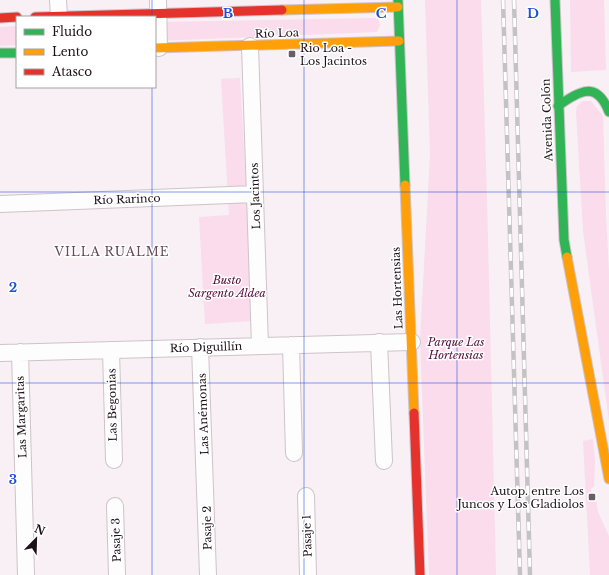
<svg xmlns="http://www.w3.org/2000/svg" width="609" height="575" viewBox="0 0 609 575" font-family="'Libre Baskerville',serif">
<style>
.green{fill:#fadcec}
.lines{fill:none;stroke-linecap:round;stroke-linejoin:round}
.street-casing{stroke:#cec3c9;stroke-width:18}
.fast-casing{stroke:#cec3c9;stroke-width:11}
.slow-casing{stroke:#cec3c9;stroke-width:11}
.jam-casing{stroke:#cec3c9;stroke-width:11}
.street{stroke:#fefdfd;stroke-width:16}
.fast{stroke:#30b455;stroke-width:9}
.slow{stroke:#ff9f0a;stroke-width:9}
.jam{stroke:#e5322d;stroke-width:9}
.rail-casing{stroke:#c4c2c4;stroke-width:4.5}
.rail{stroke:#fff;stroke-width:3;stroke-dasharray:9;stroke-linecap:butt}
.grid{fill:none;stroke:#1d4ed8;stroke-width:1;stroke-opacity:0.55}
.poi-dot{fill:#6a5f65;stroke:#fff;stroke-width:1.5}
.labels{text-anchor:middle;stroke-width:3;stroke-linejoin:round;paint-order:stroke}
.street-label{font-size:11px;fill:#1d1118;stroke:#fff}
.poi-label{font-size:11px;fill:#1d1118;stroke:#fff;text-anchor:start}
.park-label{font-size:11px;font-style:italic;fill:#520b3a;stroke:#fff}
.neighbourhood-label{font-size:12px;letter-spacing:1px;fill:#664a59;stroke:#fff}
.grid-label{font-size:13px;text-anchor:middle;font-weight:bold;fill:#1d4ed8;stroke:#fff;stroke-width:3;stroke-linejoin:round;paint-order:stroke}
</style>
<rect width="100%" height="100%" fill="#f8f0f4"/>
<path class="green" d="M425,0H481L487,199L496,575H429L420,340L430,154Z
M570,0H604L606,70L571,72Z
M375,18L378,19L380,25L377,32L155,41V22Z
M17,26V45L0,46V27Z
M240,78L254,321L205,324L199,217L229,215L221,79Z
M583,101H591L603,116L606,216L609,272V421L583,231L576,112L577,106Z
M593,439L595,460L594,487L591,488V499H596L598,512L609,536V575H590L583,441Z"/>
<g class="lines">
<g class="street-casing">
<path id="street" d="M58,0L59,16
M158,0L159,48
M250,46L260,346
M0,204L255,194
M379,342L384,461
M291,345L294,453
M200,347L208,575
M111,350L114,460
M20,352L26,575
M0,353L412,342
M306,496L308,575
M115,506L117,575"/>
</g>
<g class="fast-casing">
<path id="fast" d="M398,0L405,185
M555,0L564,240L567,257
M0,53H17
M558,106C580,90 597,81 609,112"/>
</g>
<g class="slow-casing">
<path id="slow" d="M282,10L398,7
M155,48L399,41
M405,185L414,413
M567,257L609,479"/>
</g>
<g class="jam-casing">
<path id="jam" d="M35,17L282,10
M0,18L17,17
M414,413L420,575"/>
</g>
<use href="#street" class="street"/>
<use href="#fast" class="fast"/>
<use href="#slow" class="slow"/>
<use href="#jam" class="jam"/>
<g class="rail-casing">
<path id="rail" d="M503,0L520,575
M514,0L530,575"/>
</g>
<use href="#rail" class="rail"/>
</g>
<path class="grid" d="M152,0V17M304,0V575M457,0V575M152,87V575M0,192H609M0,383H609"/>
<g class="poi-dot">
<rect x="288" y="50" width="8" height="8" rx="2"/>
<rect x="588" y="493" width="8" height="8" rx="2"/>
</g>
<g class="labels">
<g class="street-label">
<text transform="translate(277 33) rotate(-2)" y="4">Río Loa</text>
<text transform="translate(547 120) rotate(-92)" y="4">Avenida Colón</text>
<text transform="translate(255 196) rotate(-92)" y="4">Los Jacintos</text>
<text transform="translate(127 199) rotate(-2)" y="4">Río Rarinco</text>
<text transform="translate(397 288) rotate(-92)" y="4">Las Hortensias</text>
<text transform="translate(206 347) rotate(-2)" y="4">Río Diguillín</text>
<text transform="translate(112 405) rotate(-91)" y="4">Las Begonias</text>
<text transform="translate(203 414) rotate(-92)" y="4">Las Anémonas</text>
<text transform="translate(21 417) rotate(-92)" y="4">Las Margaritas</text>
<text transform="translate(207 528) rotate(-91)" y="4">Pasaje 2</text>
<text transform="translate(307 536) rotate(-92)" y="4">Pasaje 1</text>
<text transform="translate(116 540) rotate(-92)" y="4">Pasaje 3</text>
</g>
<g class="poi-label">
<text x="300" y="52">Rio Loa -<tspan x="300" dy="13">Los Jacintos</tspan></text>
<text x="584" y="495" text-anchor="end">Autop. entre Los<tspan x="584" dy="13">Juncos y Los Gladiolos</tspan></text>
</g>
<g class="park-label">
<text x="227" y="284">Busto<tspan x="227" dy="13">Sargento Aldea</tspan></text>
<text x="456" y="346">Parque Las<tspan x="456" dy="13">Hortensias</tspan></text>
</g>
<g class="neighbourhood-label">
<text x="112" y="256">VILLA RUALME</text>
</g>
</g>
<g class="grid-label">
<text x="228" y="18">B</text>
<text x="381" y="18">C</text>
<text x="533" y="18">D</text>
<text x="13" y="292">2</text>
<text x="13" y="484">3</text>
</g>
<rect x="16" y="16" width="140" height="72" fill="#ffffff" stroke="#a5a0a3"/>
<rect x="24" y="29" width="20" height="6" fill="#30b455" stroke="#a5a0a3"/>
<text x="52" y="36" font-size="12" fill="#1d1118">Fluido</text>
<rect x="24" y="49" width="20" height="6" fill="#ff9f0a" stroke="#a5a0a3"/>
<text x="52" y="56" font-size="12" fill="#1d1118">Lento</text>
<rect x="24" y="69" width="20" height="6" fill="#e5322d" stroke="#a5a0a3"/>
<text x="52" y="76" font-size="12" fill="#1d1118">Atasco</text>
<g transform="translate(36 539) rotate(23)" stroke="#ffffff" stroke-width="3" paint-order="stroke">
<path d="M0-3L7 15L0 10L-7 15Z" fill="#1d1118"/>
<text y="-6" font-size="11" font-weight="bold" text-anchor="middle" fill="#1d1118">N</text>
</g>
</svg>
